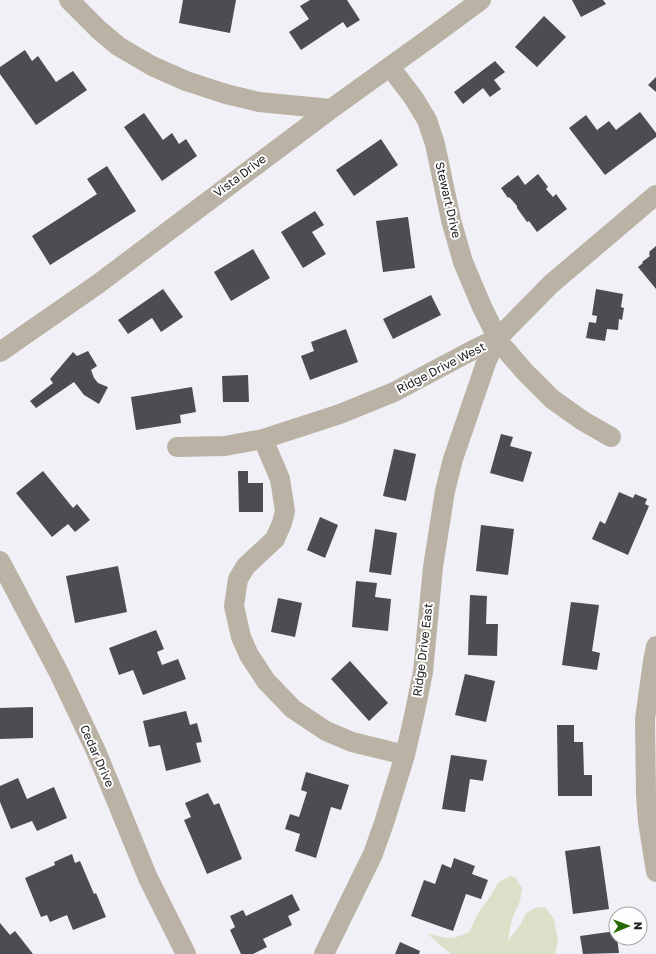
<svg xmlns="http://www.w3.org/2000/svg" width="656" height="954" viewBox="0 0 656 954" font-family="'Golos Text',sans-serif">
<style>
.green{fill:#dbe0c8}
.building{fill:#4d4c52}
.lines{fill:none;stroke-linecap:round;stroke-linejoin:round}
.minor{stroke:#bab3a5;stroke-width:20}
.labels{text-anchor:middle;stroke-width:4;stroke-linejoin:round;paint-order:stroke}
.street-label{font-size:12px;fill:#222224;stroke:#fefeff}
</style>
<rect width="100%" height="100%" fill="#f0f0f6"/>
<path class="green" d="M510,876L516,878L522,888L520,901L512,919L508,940L519,927L526,913L537,907L546,908L554,919L558,941L555,954H451L442,947L427,933C445,938 451,941 469,932L478,913L490,897L498,883Z"/>
<path class="building" d="M183,0H236L230,33L179,23Z
M310,0H347L360,20L347,28L343,22L301,50L289,32L309,19L300,6Z
M572,0H603L606,4L581,17Z
M544,16L566,37L537,67L515,47Z
M25,50L32,61L38,56L56,82L73,71L87,90L36,125L0,74V67Z
M495,61L505,72L494,80L501,89L490,97L483,88L463,104L454,92Z
M656,77V92L648,85Z
M640,112L656,133V137L605,175L569,128L586,115L597,130L609,121L616,130Z
M144,113L163,140L172,133L179,144L186,139L197,156L162,181L124,127Z
M381,139L398,165L354,196L336,170Z
M107,166L136,211L50,265L32,236L97,194L87,179Z
M538,174L548,187L546,189L553,197L556,194L567,209L537,232L529,221L527,222L517,208V206L512,200L509,197L508,198L501,188L518,175L525,185Z
M315,211L324,225L312,232L326,254L303,268L281,232Z
M408,217L415,268L383,272L376,221Z
M656,246V289L638,267L643,263L642,262L650,256L649,254L650,253L649,252Z
M253,249L270,278L231,301L214,272Z
M163,289L183,317L161,332L152,318L128,334L118,320Z
M596,289L623,294L621,307L624,308L622,320L619,319L618,330L607,329L605,341L586,338L589,322L596,323L597,316L592,315Z
M431,295L441,315L393,339L383,319Z
M346,329L358,362L310,380L301,356L314,351L311,342Z
M88,351L97,366L91,370L94,378L98,383L108,387L99,404L84,395L74,382L36,408L30,401L53,383L50,379L73,352L77,356Z
M248,375L249,402H223L222,376Z
M192,387L196,412L180,415L181,423L136,430L131,397Z
M501,434L513,437L510,446L532,452L523,482L490,473Z
M394,449L416,454L406,501L383,496Z
M43,471L73,508L77,504L90,520L75,532L68,524L52,537L16,493Z
M238,471H248V483H263V512H239Z
M619,492L633,498L635,494L647,499L645,504L649,506L628,555L592,539L600,521L605,524Z
M320,517L338,525L325,558L307,550Z
M481,525L514,529L508,575L476,571Z
M375,529L397,533L391,575L369,572Z
M118,566L127,612L75,623L66,576Z
M356,581L377,583L375,597L391,599L388,631L352,627Z
M470,595L487,596L486,624H498L497,656L468,655Z
M278,598L302,603L295,637L271,632Z
M571,602L599,605L592,651L600,653L597,670L562,665Z
M156,630L164,649L157,652L162,665L178,659L186,679L143,695L133,670L119,675L109,648Z
M350,661L388,703L369,721L331,679Z
M465,674L495,681L486,722L455,715Z
M33,707V738L0,739V708Z
M186,711L190,725L197,723L202,742L196,743L201,762L166,771L160,745L149,747L143,721Z
M557,725H574V742H583L584,775H592V796H558Z
M451,755L487,760L483,781L470,779L465,812L442,809Z
M306,772L349,785L341,810L331,807L316,858L295,851L300,834L285,829L290,814L299,817L307,792L301,790Z
M18,778L27,799L54,787L67,818L37,831L32,821L11,829L0,802V786Z
M208,793L214,805L219,803L242,859L207,874L184,820L191,817L185,803Z
M600,846L609,909L573,914L565,851Z
M72,854L75,863L80,861L94,894L96,893L106,917L73,930L67,915L50,922L47,915L41,917L25,878L55,865L54,862Z
M454,858L475,866L472,874L488,880L481,899L466,894L453,931L411,916L424,880L435,884L442,864L451,868Z
M292,894L300,910L288,916L292,925L263,939L267,947L253,954H241L230,930L235,927L230,916L243,910L246,916Z
M0,923L10,935L15,931L33,954H0Z
M616,931V938H617L619,953L583,954L580,936Z
M400,942L420,951L419,954H395Z"/>
<g class="lines">
<path class="minor" d="M69,0L99,30L118,46L152,66L186,81L226,94L259,102L331,109
M390,67L413,97L427,120L435,144L451,220L463,262L482,307L500,343L525,372L552,399L583,421L611,437
M0,352L98,284L331,109L431,37L481,0
M263,439L280,479L285,511L282,523L275,539L246,566L238,579L234,606L241,637L249,655L266,681L293,709L326,731L352,742L405,755
M177,447L225,446L263,439L340,414L394,392L473,350L498,338L551,284L656,195
M0,561L59,673L96,751L148,878L186,954
M656,646L653,661L645,719L646,795L648,822L656,872
M324,954L373,854L384,823L405,755L414,716L423,672L433,567L445,491L453,459L487,360L498,338"/>
</g>
<g class="labels">
<g class="street-label">
<text transform="translate(240 176) rotate(-37)" y="4">Vista Drive</text>
<text transform="translate(448 200) rotate(77)" y="4">Stewart Drive</text>
<text transform="translate(441 368) rotate(-27)" y="4">Ridge Drive West</text>
<text transform="translate(423 650) rotate(-83)" y="4">Ridge Drive East</text>
<text transform="translate(97 756) rotate(66)" y="4">Cedar Drive</text>
</g>
</g>
<g transform="translate(628 926) rotate(89)"><circle r="19" fill="#fefeff" stroke="#a6a6a7"/>
<path d="M0-3L7 15L0 10L-7 15Z" fill="#266a00"/>
<text y="-6" font-size="11" font-weight="bold" text-anchor="middle" fill="#222224">N</text>
</g>
</svg>
